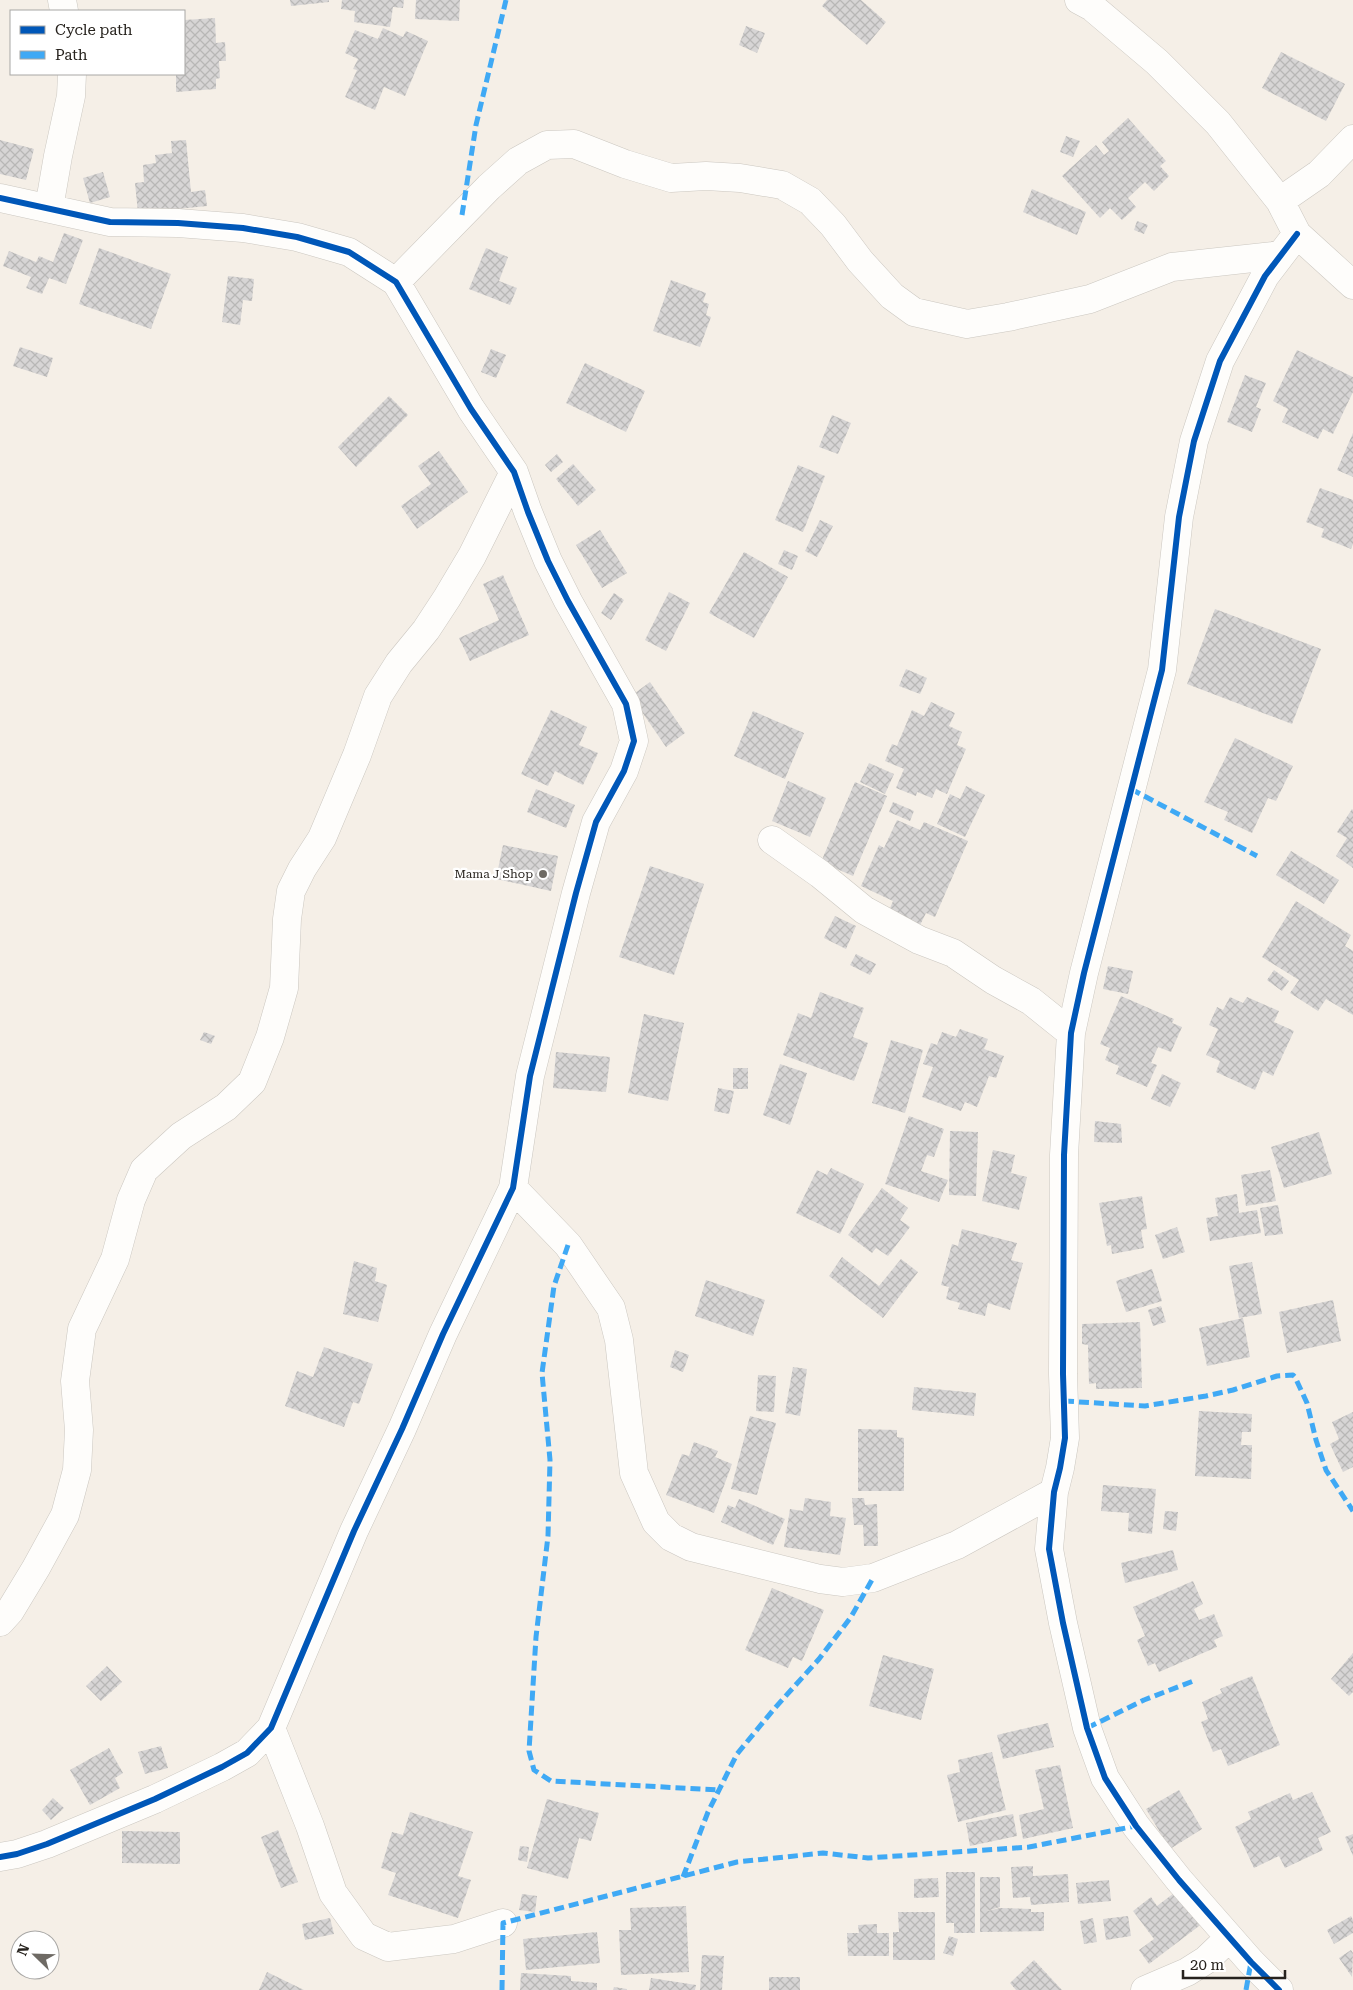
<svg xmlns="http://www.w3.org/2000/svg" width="1353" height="1990" viewBox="0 0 1353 1990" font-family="'Roboto Serif',serif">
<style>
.building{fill:url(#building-cross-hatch)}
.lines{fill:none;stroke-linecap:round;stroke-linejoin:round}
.street-casing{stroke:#cbc7c0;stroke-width:29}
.street{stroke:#fefdfb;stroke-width:28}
.quiet{stroke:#3fa9f5;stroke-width:5;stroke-dasharray:10 5;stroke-linecap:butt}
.cycleway-casing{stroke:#fff;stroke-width:9}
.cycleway{stroke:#0057b8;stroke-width:6}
.poi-dot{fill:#6e6a64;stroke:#fff;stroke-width:2}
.labels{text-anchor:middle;stroke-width:4.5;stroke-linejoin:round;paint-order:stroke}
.poi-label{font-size:12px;fill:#26221d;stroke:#fff;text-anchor:end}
</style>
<defs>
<pattern id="building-cross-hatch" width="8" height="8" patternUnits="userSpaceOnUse" patternTransform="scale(1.25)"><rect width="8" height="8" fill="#d7d5d5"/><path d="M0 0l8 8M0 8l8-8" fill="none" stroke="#b8b7b6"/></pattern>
</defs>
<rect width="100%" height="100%" fill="#f5efe7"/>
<path class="building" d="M290,0H329V2L291,6Z
M342,0H404L403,8L393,7L390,27L354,22L355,11L341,9Z
M416,0H460L459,21L415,19Z
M827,0H861L886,22L867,45L822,6Z
M215,18L216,43L225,42L226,61H219L220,78L216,79V89L176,92V74H184V20Z
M746,26L765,33L757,53L739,45Z
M383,28L403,37L406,31L428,41L405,96L384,87L375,110L345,97L357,70L353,69L358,59L345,53L355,30L378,39Z
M1281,52L1345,84L1326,121L1262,88Z
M1128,118L1166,161L1160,166L1169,176L1154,191L1145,182L1128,198L1136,207L1122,220L1110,208L1100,218L1062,176L1096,145L1104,155L1109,151L1102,142Z
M1066,136L1080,141L1073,157L1060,152Z
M0,140L34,149L26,180L0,174Z
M186,140L191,192L205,190L207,206L138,213L135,183L144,182L143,165L156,163L155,155L172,153L171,141Z
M103,172L110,197L90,203L83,178Z
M1032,189L1086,212L1077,235L1023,212Z
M1137,221L1148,225L1144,234L1134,230Z
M64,233L83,240L66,284L49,278L42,294L26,288L31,277L3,266L9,251L36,262L39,256L53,262Z
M99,248L171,274L151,329L79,304Z
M486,248L508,257L499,281L517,288L510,305L469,289Z
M228,276L254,279L252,301L243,300L240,325L222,322Z
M671,280L706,293L703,302L709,304L706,315L711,317L700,347L653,331Z
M20,347L53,358L47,377L13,366Z
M491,349L506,355L496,378L481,372Z
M1297,350L1353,377V392L1333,434L1323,429L1318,439L1282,422L1288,409L1273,401Z
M585,363L645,391L626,432L566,403Z
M1245,375L1266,383L1256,407L1261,409L1252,432L1227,422Z
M389,396L408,415L356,467L338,447Z
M832,415L851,423L838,454L819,447Z
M1353,433V477L1337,470Z
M439,451L468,492L417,529L401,506L431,484L418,466Z
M557,454L563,462L551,472L545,465Z
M573,464L596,490L578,506L556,479Z
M798,465L825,476L803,532L775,520Z
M1320,488L1353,500V544L1351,549L1321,537L1324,529L1306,522Z
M820,520L833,526L817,557L805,551Z
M600,530L627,573L602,588L576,545Z
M784,550L798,556L792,570L778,564Z
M744,552L788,577L754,638L709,613Z
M503,575L529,635L470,661L459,638L499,620L483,584Z
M669,592L690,603L666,651L645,640Z
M614,593L624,600L611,620L601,613Z
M1215,609L1321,649L1292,724L1187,684Z
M906,669L927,678L920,694L899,686Z
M650,682L685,733L666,747L631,696Z
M931,702L955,713L949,726L962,732L957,745L966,749L947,794L936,789L932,798L917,792L916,796L896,788L904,769L885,761L892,744L897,746L912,710L924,716Z
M551,710L587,727L579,745L598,753L583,785L555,771L548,786L521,774Z
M753,711L804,733L785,779L734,756Z
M1235,738L1293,766L1276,801L1268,798L1252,833L1224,820L1228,812L1204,802Z
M869,763L894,774L885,794L860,782Z
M788,781L826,798L810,837L772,821Z
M855,782L887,796L853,876L821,862Z
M966,786L985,795L965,837L937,824L950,794L960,799Z
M536,789L575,805L566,828L527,812Z
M893,802L914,811L910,821L889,812Z
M1352,809L1353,810V868L1336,856L1347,838L1337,832Z
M897,820L920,830L924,822L968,841L935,917L926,913L919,927L888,913L893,901L861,886L879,845L884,848Z
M503,845L558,856L551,891L496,879Z
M1291,851L1339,880L1324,904L1276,875Z
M650,866L704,884L674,975L619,957Z
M1296,901L1351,935L1345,946L1353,951V1015L1326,999L1318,1011L1290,993L1299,980L1262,957Z
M835,916L856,926L846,949L824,938Z
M856,954L876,964L870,975L850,965Z
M1108,966L1133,971L1128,994L1103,989Z
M1274,970L1289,981L1282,991L1267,980Z
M820,992L864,1008L853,1037L868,1043L854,1081L783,1055L798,1013L811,1018Z
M1121,996L1174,1019L1172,1023L1182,1027L1171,1052L1158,1047L1151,1063L1157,1065L1147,1087L1116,1074L1119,1066L1105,1060L1110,1048L1100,1044Z
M1230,997L1243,1003L1247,997L1279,1011L1274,1022L1294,1031L1273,1076L1263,1071L1255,1090L1216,1072L1220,1061L1206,1055L1218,1029L1209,1025L1217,1007L1223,1010Z
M644,1014L684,1023L668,1101L628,1093Z
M960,1029L988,1039L984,1049L1004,1056L996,1078L989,1076L977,1107L965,1102L961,1111L922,1097L933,1067L923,1064L931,1043L937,1045L942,1032L956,1037Z
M204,1032L215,1036L211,1044L200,1040Z
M891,1040L923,1050L905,1113L872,1103Z
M556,1052L610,1057L606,1092L553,1088Z
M780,1064L807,1073L790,1125L763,1115Z
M733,1068H748V1089H733Z
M1162,1074L1181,1083L1170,1107L1151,1099Z
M718,1088L734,1091L729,1114L714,1111Z
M909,1116L944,1129L934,1157L927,1155L921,1171L948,1180L939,1202L885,1184Z
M1095,1121L1121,1124L1122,1143L1094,1142Z
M950,1131L978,1132L976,1196L949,1195Z
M1319,1132L1332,1174L1284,1188L1271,1147Z
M993,1150L1015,1155L1011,1173L1027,1177L1019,1210L982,1201Z
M831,1168L864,1184L840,1234L796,1213L817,1170L827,1175Z
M1270,1170L1276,1201L1246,1206L1241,1175Z
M882,1188L908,1208L900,1220L910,1227L888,1256L876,1248L872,1253L848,1235Z
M1237,1194L1239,1213L1257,1210L1261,1233L1210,1241L1206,1218L1218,1216L1215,1198Z
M1142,1196L1147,1229L1141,1230L1144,1248L1112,1254L1111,1245L1107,1246L1099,1203Z
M1278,1205L1283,1234L1265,1236L1260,1208Z
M1177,1227L1185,1252L1163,1259L1155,1235Z
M962,1229L1017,1243L1011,1260L1023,1263L1010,1310L988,1303L985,1316L958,1309L960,1303L946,1299L949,1287L941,1285L952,1244L958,1246Z
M842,1257L879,1286L901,1259L918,1272L883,1318L829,1276Z
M354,1261L377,1268L375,1281L387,1285L378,1322L343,1314Z
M1252,1262L1262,1314L1239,1318L1229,1266Z
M1152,1269L1162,1301L1126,1312L1116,1281Z
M706,1280L765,1300L753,1336L695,1316Z
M1333,1300L1341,1341L1287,1353L1279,1312Z
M1161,1306L1166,1322L1153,1326L1148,1310Z
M1243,1318L1250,1357L1207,1366L1199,1328Z
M1140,1322L1142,1388L1096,1389V1383L1089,1384L1088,1345L1082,1344V1324Z
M324,1347L373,1364L359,1404L353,1402L344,1427L285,1406L297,1371L313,1377Z
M675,1350L689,1355L683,1372L670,1367Z
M793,1367L807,1369L800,1416L785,1413Z
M758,1375L776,1376L774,1412L756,1411Z
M914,1387L976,1393L974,1416L912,1410Z
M1199,1411L1252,1414L1251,1432H1242L1241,1445H1252L1251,1479L1195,1476Z
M1353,1412V1467L1343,1472L1330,1444L1339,1439L1332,1422Z
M750,1416L776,1423L757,1495L731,1489Z
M858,1429L897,1430V1437L904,1438V1491H858Z
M694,1442L718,1451L715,1457L732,1464L714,1513L666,1495L682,1454L689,1456Z
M1103,1485L1156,1489L1152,1534L1128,1531L1129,1513L1101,1511Z
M805,1498L831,1502L830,1516L846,1518L840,1555L784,1547L790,1509L803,1511Z
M852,1498H864L865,1505L877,1504L878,1546H864L863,1525H854Z
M739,1499L785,1519L773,1545L721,1522L728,1505L735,1508Z
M1165,1511L1178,1512L1176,1531L1163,1529Z
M1173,1550L1178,1570L1125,1583L1121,1563Z
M1193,1581L1203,1604L1194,1609L1199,1620L1214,1614L1223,1636L1214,1640L1217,1647L1159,1672L1155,1663L1148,1666L1137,1640L1145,1636L1133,1607Z
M772,1588L824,1610L802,1661L793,1657L788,1668L745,1650Z
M1353,1653V1692L1349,1696L1331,1679Z
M883,1655L934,1669L921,1720L869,1706Z
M107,1666L122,1682L101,1701L86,1686Z
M1252,1676L1280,1745L1228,1766L1221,1749L1213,1752L1201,1722L1208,1719L1202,1702L1222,1693L1220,1689Z
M1048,1723L1054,1747L1003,1759L997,1735Z
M161,1746L168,1768L145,1774L138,1752Z
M109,1748L123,1773L115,1778L120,1788L90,1805L70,1770Z
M992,1752L1006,1810L958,1822L947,1775L960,1772L958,1760Z
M1060,1765L1073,1828L1023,1839L1019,1815L1044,1809L1035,1770Z
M1179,1790L1202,1829L1170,1849L1146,1809Z
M1312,1792L1331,1832L1318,1838L1323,1850L1285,1868L1279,1856L1254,1868L1235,1827L1251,1819L1248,1812L1290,1793L1293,1800Z
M53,1798L64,1808L51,1820L42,1810Z
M547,1799L599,1813L591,1841L579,1838L568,1879L527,1868Z
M410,1812L473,1832L458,1876L471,1880L458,1918L388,1895L396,1873L381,1868L392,1832L403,1835Z
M1013,1814L1017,1836L970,1846L966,1823Z
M278,1830L298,1882L281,1888L261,1837Z
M122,1831L180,1832V1864L122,1863Z
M1353,1834V1856L1345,1837Z
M520,1846L529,1847L527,1862L518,1860Z
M1033,1866V1876L1068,1874L1069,1902L1031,1905L1030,1897L1013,1898L1011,1867Z
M946,1872H975V1933H954V1923H946Z
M980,1877H1000V1907L987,1911L1000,1908L1031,1909V1912H1044V1931L980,1932Z
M938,1878L939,1897L914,1898V1879Z
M1109,1880L1111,1901L1078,1904L1076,1883Z
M1178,1890L1203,1923L1149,1964L1139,1950L1154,1939L1133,1911L1151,1897L1157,1906Z
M522,1894L537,1896L535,1912L519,1910Z
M686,1906L689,1972L621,1975L619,1930H631L630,1908Z
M898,1912H935V1960H893V1932H899Z
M1128,1916L1131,1936L1106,1940L1103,1919Z
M1351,1916L1353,1920V1933L1334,1944L1327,1930Z
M330,1918L334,1934L305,1940L302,1924Z
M1093,1918L1097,1942L1084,1944L1080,1921Z
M877,1924V1933H889V1956H848L847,1933H859L858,1925Z
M597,1932L600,1963L526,1970L523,1939Z
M949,1936L958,1939L953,1956L943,1953Z
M1351,1950L1353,1953L1352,1977L1339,1958Z
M702,1955L724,1956L722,1990H700Z
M1034,1960L1062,1990H1016L1010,1983Z
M267,1972L304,1990H259Z
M521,1973L571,1976V1981L597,1983V1990H520Z
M769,1977H800V1990H769Z
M651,1978L696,1985L695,1990H649Z
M614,1987L627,1989V1990H613Z"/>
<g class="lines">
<g class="street-casing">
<path id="street" d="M62,0L64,11
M1079,0L1092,7L1157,62L1218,123L1280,201L1297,234L1353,285
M0,198L110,222L178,223L243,228L297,237L349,252L396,282L471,409L514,472L528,512L548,561L568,601L626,704L634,741L624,771L596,822L576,893L530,1076L513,1188L443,1334L402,1429L354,1531L271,1728L247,1753L222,1767L155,1799L47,1844L17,1854L0,1857
M1280,201L1319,174L1353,139
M49,208L58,156L71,96L72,74
M396,282L489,187L518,161L547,145L574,144L625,164L671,178L706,176L740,178L782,185L810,201L833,225L860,261L892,296L914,312L967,324L1008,317L1090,299L1172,267L1281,255
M772,840L820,874L864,910L919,940L953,953L993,980L1031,1001L1071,1033
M513,1188L568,1245L611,1308L619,1340L634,1473L656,1522L671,1537L691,1547L820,1579L843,1582L873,1578L957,1545L1054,1492
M0,1622L10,1611L36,1568L65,1515L77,1470L79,1430L75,1381L82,1329L115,1259L131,1200L144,1170L181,1136L226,1107L252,1082L270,1037L284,988L287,919L291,891L302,869L322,838L357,755L378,696L399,663L426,630L447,598L472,556L514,472
M271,1728L310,1826L333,1893L364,1936L388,1947L454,1939L503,1923
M1145,1990L1187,1972L1206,1960L1229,1938
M1279,1990L1251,1962L1179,1880L1136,1826L1105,1778L1087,1728L1063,1623L1049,1549L1054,1492L1060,1468L1065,1438L1063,1374L1064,1155L1071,1033L1084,973L1162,670L1179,517L1194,441L1220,361L1265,276L1297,234"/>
</g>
<use href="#street" class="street"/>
<path class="quiet" d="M462,215L476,125L506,0
M1131,789L1257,856
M568,1245L554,1286L542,1373L550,1460L548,1536L536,1637L529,1751L534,1770L551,1781L719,1790
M1064,1401L1145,1406L1206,1396L1233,1390L1277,1376L1293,1375L1295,1377L1307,1403L1316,1440L1326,1470L1353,1511
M1087,1728L1144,1700L1196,1680
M683,1877L708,1812L737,1754L774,1709L819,1659L851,1617L873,1578
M502,1990L503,1923L737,1862L823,1853L868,1858L1029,1847L1136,1826
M1246,1990L1251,1962"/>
<g class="cycleway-casing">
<path id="cycleway" d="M0,198L110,222L178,223L243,228L297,237L349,252L396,282L471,409L514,472L528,512L548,561L568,601L626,704L634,741L624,771L596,822L576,893L530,1076L513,1188L443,1334L402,1429L354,1531L271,1728L247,1753L222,1767L155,1799L47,1844L17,1854L0,1857
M1279,1990L1251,1962L1179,1880L1136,1826L1105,1778L1087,1728L1063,1623L1049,1549L1054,1492L1060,1468L1065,1438L1063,1374L1064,1155L1071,1033L1084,973L1162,670L1179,517L1194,441L1220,361L1265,276L1297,234"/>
</g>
<use href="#cycleway" class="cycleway"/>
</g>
<circle class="poi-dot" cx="543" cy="874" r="5"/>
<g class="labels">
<g class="poi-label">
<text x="533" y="878">Mama J Shop</text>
</g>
</g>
<rect x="10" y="10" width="175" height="65" fill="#ffffff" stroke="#a8a7a5"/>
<rect x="20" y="26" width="25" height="8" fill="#0057b8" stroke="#a8a7a5"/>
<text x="55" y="35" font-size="15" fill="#26221d">Cycle path</text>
<rect x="20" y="51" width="25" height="8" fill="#3fa9f5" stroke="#a8a7a5"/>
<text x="55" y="60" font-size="15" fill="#26221d">Path</text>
<g transform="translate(35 1955) rotate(293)"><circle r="24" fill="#ffffff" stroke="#a8a7a5"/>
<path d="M0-4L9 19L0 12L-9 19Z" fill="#6e6a64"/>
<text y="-8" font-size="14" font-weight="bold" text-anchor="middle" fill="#26221d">N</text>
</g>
<path d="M1183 1970v8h102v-8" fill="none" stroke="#26221d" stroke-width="2.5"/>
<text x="1190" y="1970" font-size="15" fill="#26221d" stroke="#ffffff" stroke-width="4" paint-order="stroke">20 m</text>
</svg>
